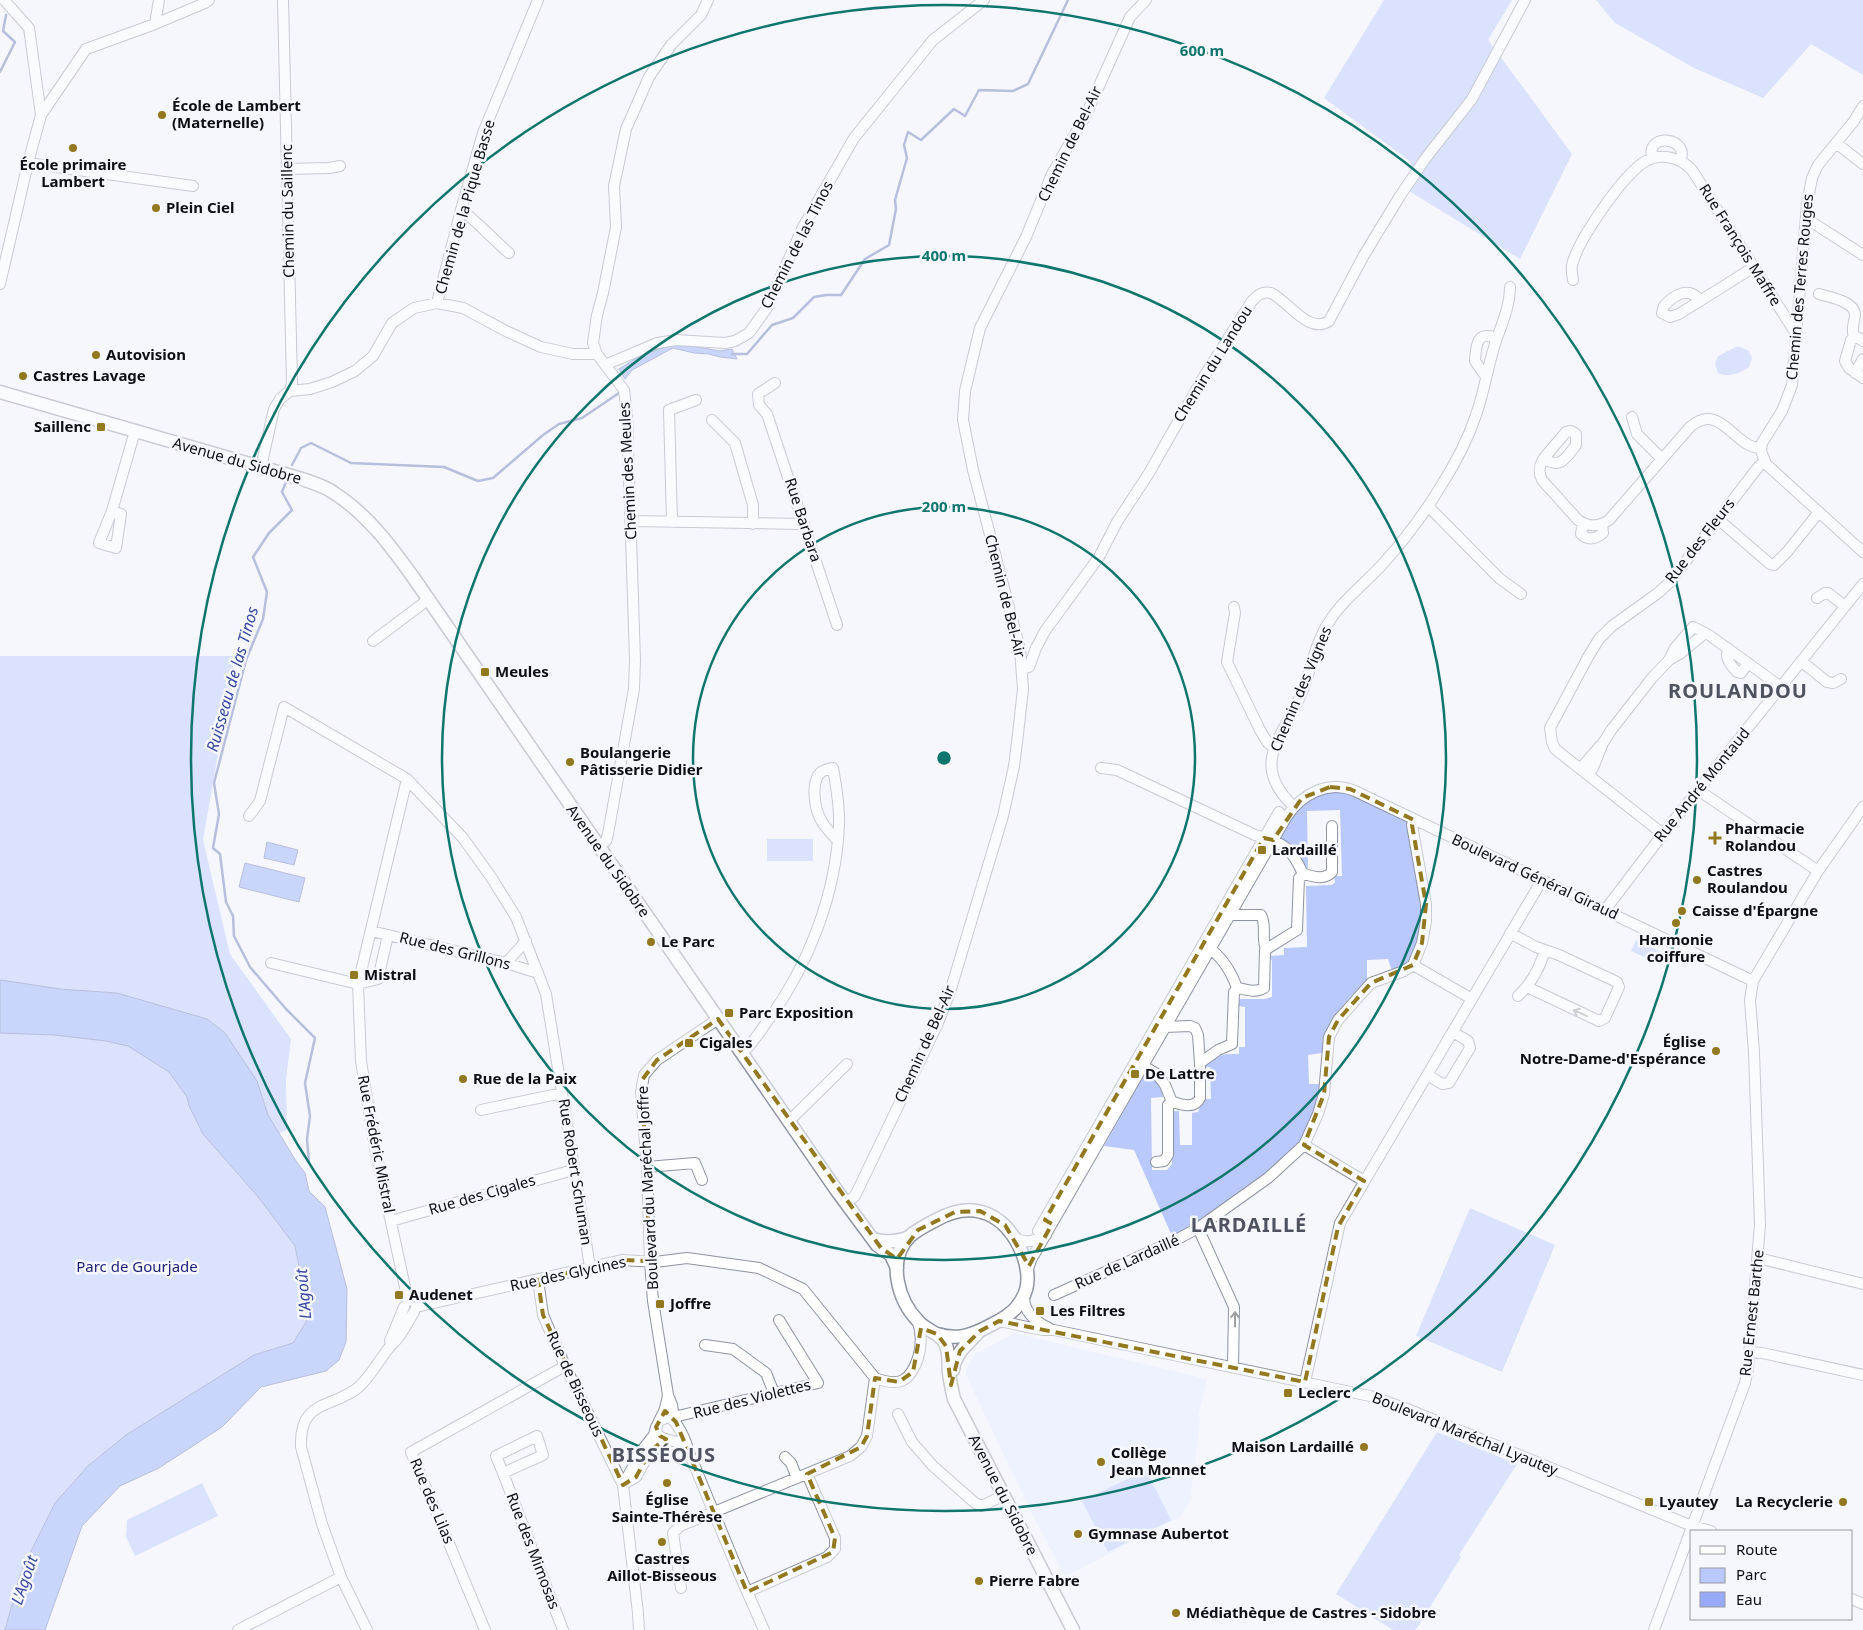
<svg xmlns="http://www.w3.org/2000/svg" width="1863" height="1630" viewBox="0 0 1863 1630" font-family="'Noto Sans',sans-serif">
<style>
.built{fill:#e5ebfe}
.green{fill:#b9c8fd}
.water{fill:#96aaf8;stroke:#6d7bb3}
.lines{fill:none;stroke-linecap:round;stroke-linejoin:round}
.stream{stroke:#6d7bb3;stroke-width:2.5}
.minor-casing{stroke:#8f94a2;stroke-width:12}
.major-casing{stroke:#8f94a2;stroke-width:15}
.minor{stroke:#fff;stroke-width:10}
.major{stroke:#fff;stroke-width:12}
.oneway{stroke:#9e9fa1}
.marked{fill:none;stroke:#92791f;stroke-width:4;stroke-dasharray:10 6;stroke-linejoin:round}
.ring{fill:none;stroke:#0f766e;stroke-width:2.5}
.poi-dot{fill:#92791f;stroke:#f5f7fd;stroke-width:2}
.labels{text-anchor:middle;stroke-width:5;stroke-linejoin:round;paint-order:stroke}
.poi-label{font-size:15px;font-weight:bold;fill:#0d0e13;stroke:#f5f7fd;text-anchor:start}
.street-label{font-size:15px;fill:#0d0e13;stroke:#f5f7fd}
.park-label{font-size:15px;fill:#1c1f76;stroke:#f5f7fd}
.water-label{font-size:16px;font-style:italic;fill:#3a48a2;stroke:#f5f7fd}
.district-label{font-size:20px;font-weight:bold;letter-spacing:1px;fill:#4f5360;stroke:#f5f7fd}
.centre{fill:#0f766e;stroke:#f5f7fd;stroke-width:2.5}
.ring-label{font-size:15px;text-anchor:middle;font-weight:bold;fill:#0f766e;stroke:#f5f7fd;stroke-width:5;stroke-linejoin:round;paint-order:stroke}
</style>
<rect width="100%" height="100%" fill="#f5f7fd"/>
<path class="built" d="M1015,1333L1207,1379L1199,1414L1200,1423L1190,1501L1180,1517L1065,1577L1029,1508L966,1375L967,1366L975,1354Z"/>
<path class="green" d="M1384,0H1512L1488,40L1572,154L1520,259L1409,191L1411,162L1324,98Z
M1596,0H1863V75L1811,44L1763,98L1694,68L1615,23Z
M1736,347H1741L1749,351L1752,358L1749,367C1741,373 1728,378 1718,373L1715,364L1718,356Z
M0,656H235L203,840L230,954L291,1039L286,1080L287,1130L221,1155L259,1198L295,1246L309,1317L293,1343L254,1355L55,1503L24,1565L19,1579L5,1630H0Z
M1336,791L1359,797L1408,820L1423,904L1420,938L1410,962L1404,967L1392,971L1388,959L1367,960V980C1353,994 1338,1008 1329,1026C1325,1034 1324,1044 1322,1053L1308,1055L1309,1084H1322C1317,1100 1313,1119 1304,1134C1286,1168 1207,1218 1172,1236L1134,1150L1104,1146L1145,1073C1157,1078 1161,1085 1163,1097L1151,1098L1152,1170H1167L1172,1164L1171,1111H1179L1180,1145H1192V1113L1198,1112L1204,1099H1211L1210,1067H1203C1217,1055 1220,1054 1239,1054V1047H1245V1007L1239,1006V999H1265L1272,997V960L1268,956L1284,955V948L1307,947L1306,886L1332,885L1335,882L1334,876H1342L1340,810L1307,811L1308,869L1292,847L1278,838L1296,808L1315,795Z
M767,839H813V861H767Z
M1636,940L1667,955L1662,965L1631,951Z
M1470,1208L1555,1245L1502,1372L1416,1336Z
M1437,1432L1517,1464L1459,1555L1461,1557L1417,1628L1415,1630H1393L1336,1594Z
M1146,1470L1171,1520L1108,1552L1082,1501Z
M202,1483L218,1516L135,1556L126,1537L127,1520Z"/>
<path class="water" d="M675,343L720,351L732,349L737,359L720,357L709,354L694,353L673,348L632,370L625,379L619,369L638,357Z
M267,842L298,850L294,865L264,858Z
M245,863L305,878L299,902L239,887Z
M1,980L60,989L117,993L207,1019L225,1033L257,1081L268,1115L296,1161L305,1173L309,1191L325,1207L347,1289L346,1342L339,1360L326,1371L261,1387L222,1427L159,1468L120,1486L82,1526L45,1630H5L19,1579L24,1565L55,1503L88,1466L126,1435L254,1355L293,1343L309,1317L295,1246L259,1198L203,1134L189,1106L187,1097L169,1072L128,1046L106,1041L54,1035L0,1033V981Z"/>
<g class="lines">
<path class="stream" d="M0,72L15,42L3,31L6,15
M732,354H747L772,325L793,318L814,297L826,295H841L865,259L889,245L896,209L895,200L907,158L904,145L908,132L921,140L954,109L965,116L979,90L1013,91L1028,84L1068,0
M292,465L301,448L311,443L351,463L444,467L478,481L493,478L543,435L559,424L582,418L619,393
M286,482L282,492L292,510L269,533L253,557L267,592L263,619L246,660L214,783L219,814L213,848L220,854L226,902L233,916L234,936L250,967L286,1009L315,1038L305,1083L310,1116L307,1139L309,1163"/>
<g class="minor-casing">
<path id="minor" d="M283,0L292,383L290,391
M155,24L159,0
M1863,106L1854,121L1818,165L1812,178L1807,204L1792,385L1782,411L1762,443L1761,451L1766,464L1863,552
M41,115L86,49L155,24L205,3L209,0
M1836,143L1863,164
M1652,158C1646,131 1691,138 1680,161
M28,163L193,186
M287,169L329,168L340,166
M461,210C467,212 500,246 509,253
M1806,220L1810,221L1863,255
M1573,280C1572,275 1571,270 1572,265C1578,240 1624,173 1646,161C1661,153 1680,157 1692,170L1793,329H1797
M0,284L28,163L41,115L29,28L4,0
M1819,294C1829,297 1855,301 1855,315C1854,325 1851,327 1854,338
M1700,300C1688,286 1674,295 1664,306L1662,313L1670,317L1679,314L1754,267
M437,303L461,210L483,133L538,0
M1863,341L1857,337L1851,340L1845,361L1849,368L1863,378
M597,354L593,343L597,315L603,293L616,227L614,186L626,129L649,77L671,45L701,15L708,0
M605,365L657,343L676,340L725,343L735,341L749,333L767,308L803,227L854,138L933,40L984,0
M1855,373L1863,359
M1487,375L1484,374L1475,361C1476,343 1477,331 1497,338
M775,383L758,394L759,405L767,414L837,625
M1632,417L1637,434L1662,459
M712,420L735,443L753,505V524
M1544,458L1566,432L1571,431L1576,434V445C1566,458 1560,470 1544,458C1539,466 1538,472 1542,480L1578,520C1588,527 1599,527 1609,520L1690,427C1721,401 1733,447 1760,448
M261,467L274,409L280,399L290,391L310,389L332,382L355,371L373,356L392,323L414,308L437,303L463,308L508,332L541,347L573,354H597L624,390L627,415L635,660L634,689L608,834L606,841L599,846
M1428,506L1499,578L1521,594
M112,511L121,514L116,548L99,543L112,511L135,431
M1718,519L1770,564L1774,565L1787,552L1819,512
M631,521L804,524
M672,522L669,410L696,400
M1583,523L1581,534C1588,541 1596,539 1603,533L1602,524
M1817,598L1825,593H1828L1845,606
M1234,607L1235,613L1227,662L1260,730L1268,743L1274,747
M373,641L429,599
M1729,649C1723,657 1731,666 1737,672L1741,673L1748,663
M1669,660L1681,653L1705,633
M1801,661L1827,682L1833,683L1841,679
M1022,669L1029,667L1036,648L1045,631L1099,557L1117,522L1149,473L1203,378L1252,301C1258,295 1262,291 1271,293C1288,301 1309,335 1329,321L1364,255L1400,196L1425,159L1472,99L1525,0
M1101,768L1117,770L1255,835C1284,844 1290,845 1303,874
M1581,768L1600,746
M1588,774L1593,768L1603,743L1612,729L1652,678L1669,660L1675,648L1693,627L1709,635L1781,687
M407,779L358,984L361,1061L375,1148L408,1301
M1698,790L1818,871
M1294,807C1251,766 1279,741 1299,699C1311,674 1313,646 1329,622C1342,601 1363,585 1380,567C1403,542 1424,514 1441,486C1455,464 1468,439 1476,415C1485,390 1488,363 1497,338C1503,322 1510,304 1510,287
M249,816L260,801L284,707L407,779L463,838L491,877L516,917L546,994L590,1267
M1663,834L1555,749L1552,742L1550,728L1588,657L1599,639L1612,626L1658,593L1669,583L1759,466L1765,461
M1605,910L1663,834L1863,584
M1230,915H1261C1267,925 1261,938 1266,949
M371,931L506,963L538,973
M1510,933L1536,947L1559,955L1617,982L1619,987L1605,1018L1599,1021L1527,987
M1206,946C1222,956 1231,971 1237,988
M271,963L358,984L378,979L388,935
M506,963L526,941
M1413,965L1472,999
M1518,996C1531,984 1540,967 1545,950
M1165,1027L1190,1026L1195,1028L1198,1035L1200,1063
M742,1053C752,1045 759,1033 766,1023C808,967 836,895 839,825C840,806 836,786 833,768C826,769 819,771 817,778C812,789 815,810 821,820C825,828 832,834 838,841
M1138,1063L1157,1074L1165,1085L1172,1102
M1428,1075L1442,1084L1449,1083L1470,1048L1468,1041L1453,1032
M481,1110L562,1093
M789,1121L847,1064
M1304,1145L1364,1181
M1156,1162L1164,1161L1168,1155V1105L1173,1102C1182,1105 1195,1109 1200,1098V1063L1218,1050L1232,1044L1234,992L1239,988C1247,990 1256,993 1264,988L1265,950L1297,930L1299,878L1305,874C1313,877 1325,880 1332,872V826
M647,1167L695,1163L702,1180
M846,1203L855,1196L938,1023L950,992L1003,816L1014,766L1018,734L1023,689L1020,649L973,470L963,420L965,391L980,328L1026,237L1052,174L1086,115L1130,17L1146,0
M391,1221L573,1170
M1198,1228L1234,1307L1233,1367
M1038,1231L1279,812
M1015,1238C1026,1244 1035,1241 1046,1235
M1758,1258L1863,1284
M1027,1272L1031,1260L1287,816C1302,794 1328,780 1355,791L1753,981
M538,1280L543,1315L565,1366L623,1485L638,1613L639,1630
M1054,1295L1174,1241L1198,1228L1268,1178L1304,1145L1318,1114L1324,1094L1329,1037L1338,1020L1371,983L1404,971L1413,965L1422,943L1426,921V904L1412,825L1414,820
M1024,1297C1024,1312 1036,1322 1049,1328
M416,1307L622,1260L655,1262L687,1258L759,1268L803,1289L875,1378C899,1387 910,1382 918,1358C922,1345 922,1335 918,1322
M999,1321L1042,1330H1054L1370,1396L1410,1410L1692,1526L1711,1531
M390,1341L404,1307
M705,1345L733,1349L766,1373L774,1393
M1750,1352L1762,1353L1863,1375
M1305,1382L1340,1223L1542,880
M668,1395C667,1400 666,1406 664,1411C661,1419 649,1433 663,1438C675,1443 677,1439 688,1450
M898,1414L912,1442L933,1466L975,1503L982,1506L1004,1495
M674,1419L672,1405L668,1395L653,1301L650,1262L647,1167L641,1092L644,1075L657,1060L718,1019
M659,1421L668,1417C677,1420 686,1440 688,1450L738,1571L764,1630
M675,1421L678,1416L818,1383L779,1320
M537,1436L543,1455L503,1473L496,1456Z
M785,1457L791,1463L797,1478
M503,1473L563,1630
M624,1484L636,1477L651,1450L666,1439
M623,1485L642,1450L654,1435L656,1427
M681,1588L673,1533L680,1526L850,1456L861,1447L867,1436L875,1378
M747,1592L827,1557L835,1549V1538L807,1474
M1852,1599L1863,1604
M238,1630L341,1577
M367,1630L341,1577L322,1524L301,1447C299,1397 335,1409 360,1386C371,1375 379,1361 388,1349C391,1345 395,1342 398,1338C404,1330 409,1320 414,1312
M485,1630L411,1452L565,1366
M1654,1630L1745,1383L1748,1368L1760,1225L1754,1052L1750,1000L1753,981L1818,871L1863,807"/>
</g>
<g class="major-casing">
<path id="major" d="M0,392L302,479C313,483 325,486 334,493C367,514 390,545 413,577L837,1191L877,1245L891,1255L897,1268
M873,1239C886,1243 897,1242 909,1237
M937,1334C956,1340 970,1336 987,1327C1001,1320 1015,1313 1022,1299C1030,1286 1028,1269 1023,1255C1007,1215 975,1198 936,1220C927,1225 918,1229 910,1236C886,1260 898,1301 919,1322C927,1331 939,1332 945,1343C950,1353 948,1362 949,1373C950,1382 952,1390 954,1399L1073,1630
M953,1370C955,1354 966,1345 977,1334"/>
</g>
<use href="#minor" class="minor"/>
<use href="#major" class="major"/>
</g>
<defs><path id="oneway-shaft" d="M-6 0H5M1.5-3L5.5 0L1.5 3" fill="none" stroke-width="1.6" stroke-linecap="round" stroke-linejoin="round" transform="scale(1.25)"/></defs>
<g class="oneway">
<use href="#oneway-shaft" transform="translate(1580 1013) rotate(-156)"/>
<use href="#oneway-shaft" transform="translate(1235 1319) rotate(-90)"/>
</g>
<path d="M0 0H1863V1630H0ZM1330,787L1350,789L1414,820L1412,825L1426,904L1422,943L1413,965L1371,983L1338,1020L1329,1037L1324,1094L1304,1145L1364,1181L1338,1227L1305,1382L999,1321L980,1331L960,1351L951,1385L946,1346L937,1334L921,1328L913,1372L899,1382L875,1378L867,1436L861,1447L807,1474L835,1538L833,1552L747,1592L676,1422L665,1411L656,1427L660,1436L666,1439L651,1450L636,1477L623,1485L543,1315L538,1280L622,1260L650,1261L642,1080L657,1060L718,1019L881,1248L897,1259L918,1230L955,1212L980,1211L1005,1225L1029,1266L1052,1224L1045,1220L1264,838L1273,840L1302,798Z" fill="#f5f7fd" fill-opacity=".55" fill-rule="evenodd"/>
<path class="marked" d="M1330,787L1350,789L1414,820L1412,825L1426,904L1422,943L1413,965L1371,983L1338,1020L1329,1037L1324,1094L1304,1145L1364,1181L1338,1227L1305,1382L999,1321L980,1331L960,1351L951,1385L946,1346L937,1334L921,1328L913,1372L899,1382L875,1378L867,1436L861,1447L807,1474L835,1538L833,1552L747,1592L676,1422L665,1411L656,1427L660,1436L666,1439L651,1450L636,1477L623,1485L543,1315L538,1280L622,1260L650,1261L642,1080L657,1060L718,1019L881,1248L897,1259L918,1230L955,1212L980,1211L1005,1225L1029,1266L1052,1224L1045,1220L1264,838L1273,840L1302,798Z"/>
<g class="ring">
<circle cx="944" cy="758" r="251"/>
<circle cx="944" cy="758" r="502"/>
<circle cx="944" cy="758" r="753"/>
</g>
<g class="poi-dot">
<circle cx="162" cy="115" r="5"/>
<circle cx="73" cy="148" r="5"/>
<circle cx="156" cy="208" r="5"/>
<circle cx="96" cy="355" r="5"/>
<circle cx="23" cy="376" r="5"/>
<rect x="96" y="422" width="10" height="10" rx="2.5"/>
<rect x="480" y="667" width="10" height="10" rx="2.5"/>
<circle cx="570" cy="762" r="5"/>
<path d="M1712.5 830.5h5v5h5v5h-5v5h-5v-5h-5v-5h5z"/>
<rect x="1257" y="845" width="10" height="10" rx="2.5"/>
<circle cx="1697" cy="880" r="5"/>
<circle cx="1682" cy="911" r="5"/>
<circle cx="1676" cy="923" r="5"/>
<circle cx="651" cy="942" r="5"/>
<rect x="349" y="970" width="10" height="10" rx="2.5"/>
<rect x="724" y="1008" width="10" height="10" rx="2.5"/>
<rect x="684" y="1038" width="10" height="10" rx="2.5"/>
<circle cx="1716" cy="1051" r="5"/>
<rect x="1130" y="1069" width="10" height="10" rx="2.5"/>
<circle cx="463" cy="1079" r="5"/>
<rect x="394" y="1290" width="10" height="10" rx="2.5"/>
<rect x="655" y="1299" width="10" height="10" rx="2.5"/>
<rect x="1035" y="1306" width="10" height="10" rx="2.5"/>
<rect x="1283" y="1388" width="10" height="10" rx="2.5"/>
<circle cx="1364" cy="1447" r="5"/>
<circle cx="1101" cy="1462" r="5"/>
<circle cx="667" cy="1483" r="5"/>
<rect x="1644" y="1497" width="10" height="10" rx="2.5"/>
<circle cx="1843" cy="1502" r="5"/>
<circle cx="1078" cy="1534" r="5"/>
<circle cx="662" cy="1542" r="5"/>
<circle cx="979" cy="1581" r="5"/>
<circle cx="1176" cy="1613" r="5"/>
</g>
<g class="labels">
<g class="poi-label">
<text x="172" y="111">École de Lambert<tspan x="172" dy="17">(Maternelle)</tspan></text>
<text x="73" y="170" text-anchor="middle">École primaire<tspan x="73" dy="17">Lambert</tspan></text>
<text x="166" y="213">Plein Ciel</text>
<text x="106" y="360">Autovision</text>
<text x="33" y="381">Castres Lavage</text>
<text x="91" y="432" text-anchor="end">Saillenc</text>
<text x="495" y="677">Meules</text>
<text x="580" y="758">Boulangerie<tspan x="580" dy="17">Pâtisserie Didier</tspan></text>
<text x="1725" y="834">Pharmacie<tspan x="1725" dy="17">Rolandou</tspan></text>
<text x="1272" y="855">Lardaillé</text>
<text x="1707" y="876">Castres<tspan x="1707" dy="17">Roulandou</tspan></text>
<text x="1692" y="916">Caisse d'Épargne</text>
<text x="1676" y="945" text-anchor="middle">Harmonie<tspan x="1676" dy="17">coiffure</tspan></text>
<text x="661" y="947">Le Parc</text>
<text x="364" y="980">Mistral</text>
<text x="739" y="1018">Parc Exposition</text>
<text x="1706" y="1047" text-anchor="end">Église<tspan x="1706" dy="17">Notre-Dame-d'Espérance</tspan></text>
<text x="699" y="1048">Cigales</text>
<text x="1145" y="1079">De Lattre</text>
<text x="473" y="1084">Rue de la Paix</text>
<text x="409" y="1300">Audenet</text>
<text x="670" y="1309">Joffre</text>
<text x="1050" y="1316">Les Filtres</text>
<text x="1298" y="1398">Leclerc</text>
<text x="1354" y="1452" text-anchor="end">Maison Lardaillé</text>
<text x="1111" y="1458">Collège<tspan x="1111" dy="17">Jean Monnet</tspan></text>
<text x="667" y="1505" text-anchor="middle">Église<tspan x="667" dy="17">Sainte-Thérèse</tspan></text>
<text x="1659" y="1507">Lyautey</text>
<text x="1833" y="1507" text-anchor="end">La Recyclerie</text>
<text x="1088" y="1539">Gymnase Aubertot</text>
<text x="662" y="1564" text-anchor="middle">Castres<tspan x="662" dy="17">Aillot-Bisseous</tspan></text>
<text x="989" y="1586">Pierre Fabre</text>
<text x="1186" y="1618">Médiathèque de Castres - Sidobre</text>
</g>
<g class="street-label">
<text transform="translate(1070 144) rotate(-64)" y="5">Chemin de Bel-Air</text>
<text transform="translate(465 207) rotate(-74)" y="5">Chemin de la Pique Basse</text>
<text transform="translate(288 211) rotate(-91)" y="5">Chemin du Saillenc</text>
<text transform="translate(797 245) rotate(-63)" y="5">Chemin de las Tinos</text>
<text transform="translate(1740 245) rotate(58)" y="5">Rue François Maffre</text>
<text transform="translate(1800 287) rotate(-85)" y="5">Chemin des Terres Rouges</text>
<text transform="translate(1213 364) rotate(-58)" y="5">Chemin du Landou</text>
<text transform="translate(237 461) rotate(16)" y="5">Avenue du Sidobre</text>
<text transform="translate(628 471) rotate(-93)" y="5">Chemin des Meules</text>
<text transform="translate(803 520) rotate(72)" y="5">Rue Barbara</text>
<text transform="translate(1700 541) rotate(-52)" y="5">Rue des Fleurs</text>
<text transform="translate(1005 596) rotate(76)" y="5">Chemin de Bel-Air</text>
<text transform="translate(1301 689) rotate(-67)" y="5">Chemin des Vignes</text>
<text transform="translate(1702 785) rotate(-51)" y="5">Rue André Montaud</text>
<text transform="translate(608 861) rotate(55)" y="5">Avenue du Sidobre</text>
<text transform="translate(1535 877) rotate(25)" y="5">Boulevard Général Giraud</text>
<text transform="translate(455 951) rotate(14)" y="5">Rue des Grillons</text>
<text transform="translate(925 1044) rotate(-66)" y="5">Chemin de Bel-Air</text>
<text transform="translate(376 1144) rotate(79)" y="5">Rue Frédéric Mistral</text>
<text transform="translate(575 1172) rotate(81)" y="5">Rue Robert Schuman</text>
<text transform="translate(648 1188) rotate(-93)" y="5">Boulevard du Maréchal Joffre</text>
<text transform="translate(482 1195) rotate(-16)" y="5">Rue des Cigales</text>
<text transform="translate(1127 1262) rotate(-24)" y="5">Rue de Lardaillé</text>
<text transform="translate(568 1274) rotate(-12)" y="5">Rue des Glycines</text>
<text transform="translate(1752 1313) rotate(-84)" y="5">Rue Ernest Barthe</text>
<text transform="translate(575 1384) rotate(65)" y="5">Rue de Bisseous</text>
<text transform="translate(752 1399) rotate(-14)" y="5">Rue des Violettes</text>
<text transform="translate(1465 1434) rotate(22)" y="5">Boulevard Maréchal Lyautey</text>
<text transform="translate(1003 1495) rotate(63)" y="5">Avenue du Sidobre</text>
<text transform="translate(432 1501) rotate(67)" y="5">Rue des Lilas</text>
<text transform="translate(533 1551) rotate(69)" y="5">Rue des Mimosas</text>
</g>
<g class="park-label">
<text x="137" y="1272">Parc de Gourjade</text>
</g>
<g class="water-label">
<text transform="translate(232 679) rotate(-74)" y="6">Ruisseau de las Tinos</text>
<text transform="translate(303 1294) rotate(-95)" y="6">L'Agoût</text>
<text transform="translate(24 1580) rotate(-71)" y="6">L'Agoût</text>
</g>
<g class="district-label">
<text x="1738" y="698">ROULANDOU</text>
<text x="1249" y="1232">LARDAILLÉ</text>
<text x="664" y="1462">BISSÉOUS</text>
</g>
</g>
<circle cx="944" cy="758" r="8" class="centre"/>
<g class="ring-label">
<text x="1202" y="56">600 m</text>
<text x="944" y="261">400 m</text>
<text x="944" y="512">200 m</text>
</g>
<rect x="1690" y="1530" width="162" height="90" fill="#f5f7fd" stroke="#989a9f"/>
<rect x="1700" y="1546" width="25" height="8" fill="#ffffff" stroke="#989a9f"/>
<text x="1736" y="1555" font-size="15" fill="#0d0e13">Route</text>
<rect x="1700" y="1568" width="25" height="15" fill="#b9c8fd" stroke="#989a9f"/>
<text x="1736" y="1580" font-size="15" fill="#0d0e13">Parc</text>
<rect x="1700" y="1592" width="25" height="15" fill="#96aaf8" stroke="#989a9f"/>
<text x="1736" y="1605" font-size="15" fill="#0d0e13">Eau</text>
</svg>
